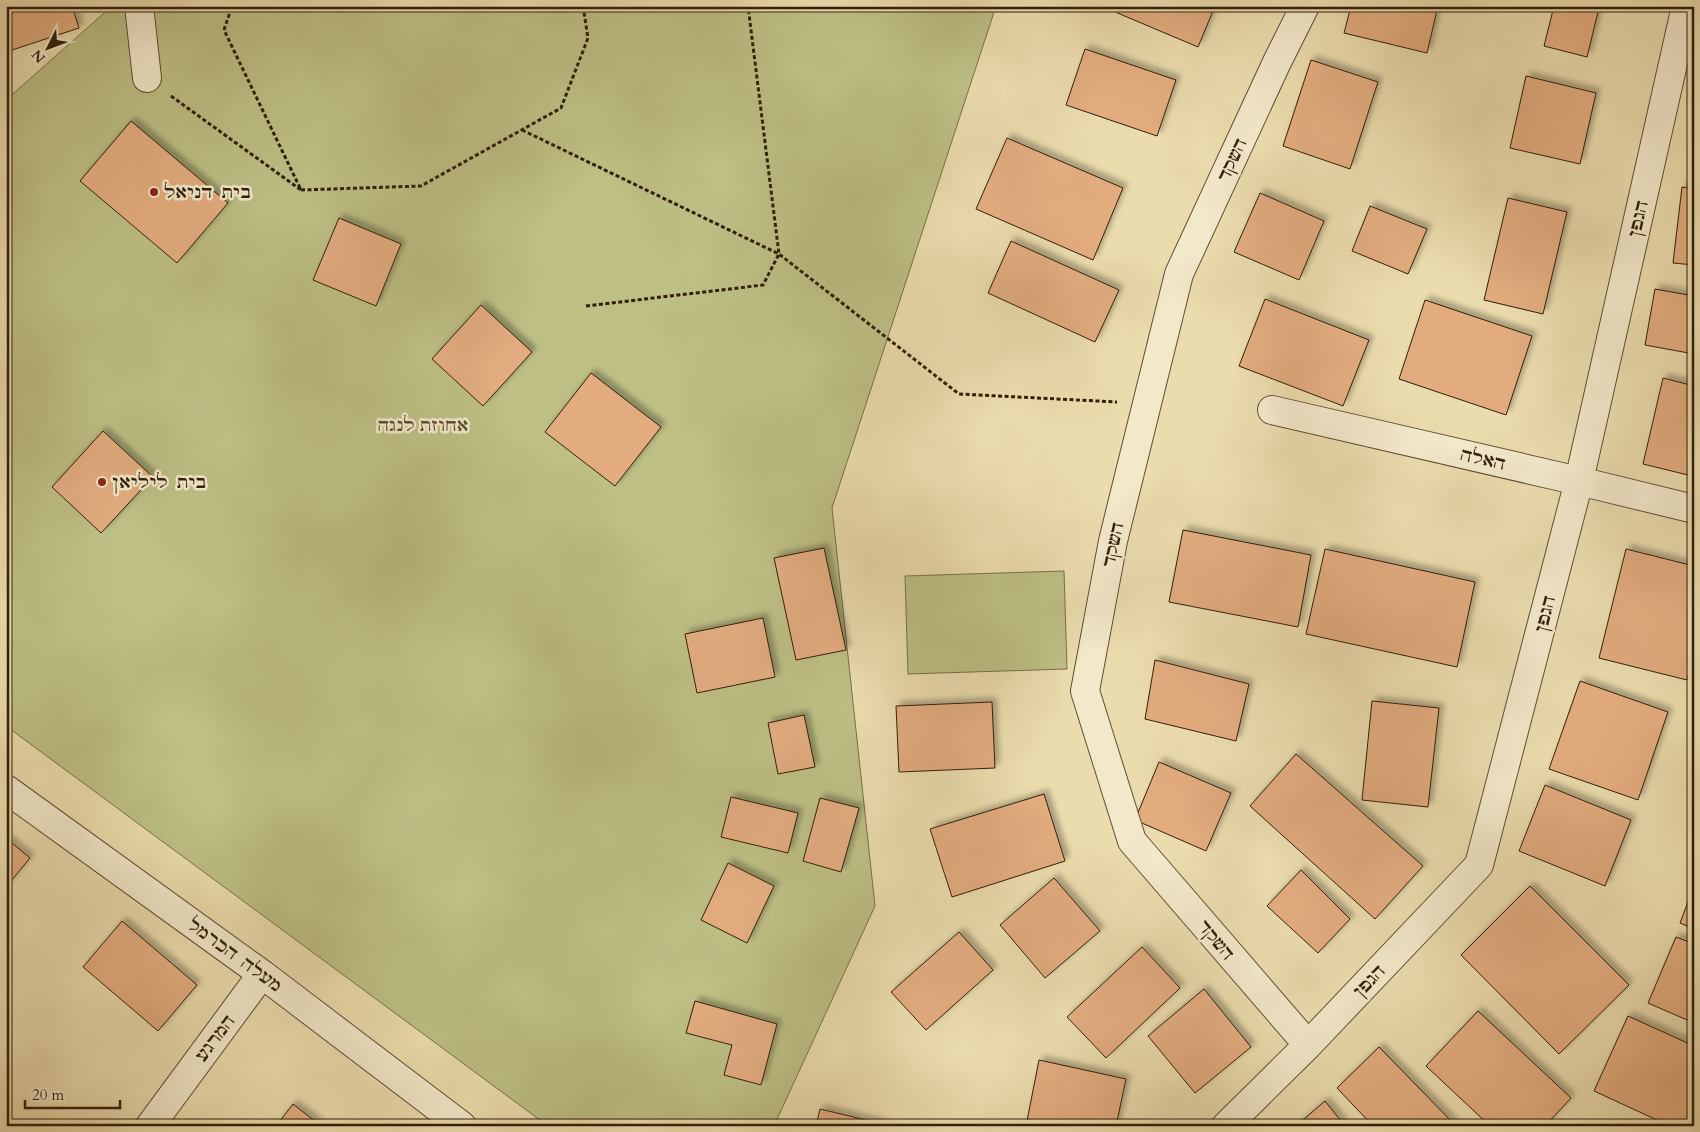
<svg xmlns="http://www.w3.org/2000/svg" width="1700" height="1132" viewBox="0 0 1700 1132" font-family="Cardo,'Frank Ruhl Libre',serif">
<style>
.green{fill:#bdbf85;stroke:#776f48}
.building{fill:#e2ac7f;stroke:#311f0b;filter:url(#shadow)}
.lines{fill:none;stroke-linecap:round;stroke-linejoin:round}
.minor-casing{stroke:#604e34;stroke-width:30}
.path{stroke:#311f0b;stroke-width:3;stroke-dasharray:4 2.5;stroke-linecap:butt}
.minor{stroke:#f2e8ca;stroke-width:28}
.poi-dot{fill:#8f2418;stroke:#f2e8ca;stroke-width:2}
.labels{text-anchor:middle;stroke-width:5;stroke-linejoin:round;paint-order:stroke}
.street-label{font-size:18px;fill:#311f0b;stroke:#f2e8ca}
.poi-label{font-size:18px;fill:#311f0b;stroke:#f2e8ca;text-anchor:start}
.park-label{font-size:18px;font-style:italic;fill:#5b4f30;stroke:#f2e8ca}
</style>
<defs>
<filter id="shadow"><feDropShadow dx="4.5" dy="-4.5" stdDeviation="2.5" flood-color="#0004"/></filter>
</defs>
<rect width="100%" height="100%" fill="#ebdcad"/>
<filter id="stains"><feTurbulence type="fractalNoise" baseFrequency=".004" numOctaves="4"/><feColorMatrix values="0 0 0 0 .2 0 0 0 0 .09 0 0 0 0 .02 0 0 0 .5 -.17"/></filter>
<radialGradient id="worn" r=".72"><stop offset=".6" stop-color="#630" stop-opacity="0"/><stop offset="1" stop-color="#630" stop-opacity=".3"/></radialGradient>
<path class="green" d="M112,6H996L832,508L875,906L774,1126H548L6,726V100Z
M1064,571L1067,669L908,674L905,576Z"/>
<path class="building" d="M6,6H72L79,28L6,52Z
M1109,6H1215L1198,47L1108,9Z
M1351,6H1438L1427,53L1344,33Z
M1554,6H1591L1599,8L1587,57L1544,46Z
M1085,49L1176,80L1157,136L1066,105Z
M1311,60L1378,82L1350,169L1283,146Z
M1526,76L1596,93L1580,164L1510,148Z
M131,121L228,203L177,263L80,181Z
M1007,138L1123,188L1093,260L976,209Z
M1682,187L1694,189V265L1673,263Z
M1260,193L1324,221L1299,280L1234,252Z
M1508,198L1567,212L1543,314L1484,300Z
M1370,206L1427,229L1408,274L1352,251Z
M339,218L401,244L376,306L313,280Z
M1011,241L1119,290L1095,342L988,293Z
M1655,289L1694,296V354L1645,345Z
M1265,299L1369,340L1343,406L1239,366Z
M1425,300L1532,336L1506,415L1399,379Z
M481,305L532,352L483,406L432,359Z
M591,373L661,427L615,486L545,432Z
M1663,378L1694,386L1692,476L1643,464Z
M103,431L153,477L101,533L52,487Z
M1183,530L1311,555L1298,627L1169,602Z
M824,548L846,650L796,660L774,558Z
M1325,549L1475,582L1457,667L1306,634Z
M1626,549L1694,566V654L1687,680L1599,658Z
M763,618L775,677L697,693L685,634Z
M1155,660L1249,684L1236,741L1145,719Z
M1580,681L1668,712L1638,800L1549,769Z
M1372,701L1439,708L1428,807L1362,800Z
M992,702L995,768L899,772L896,706Z
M804,715L815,767L778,774L768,723Z
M1296,754L1423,866L1375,919L1250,806Z
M1159,762L1231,793L1206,851L1135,820Z
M1545,785L1631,820L1605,886L1519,851Z
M1044,794L1065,861L952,897L930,829Z
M731,797L798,813L788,853L721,837Z
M820,798L859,808L841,872L803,861Z
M6,838L30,858L6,887Z
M728,863L774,886L747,943L701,920Z
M1301,870L1350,919L1318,953L1267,906Z
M1054,878L1100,931L1045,978L1000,925Z
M1530,886L1629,985L1559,1054L1461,955Z
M1694,886V929L1680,923Z
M122,921L197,985L158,1031L83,967Z
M959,932L993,970L926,1030L891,992Z
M1676,937L1694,944V1023L1648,1003Z
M1142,947L1180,988L1106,1058L1067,1017Z
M1204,989L1251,1047L1195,1093L1148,1036Z
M695,1001L777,1024L761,1085L724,1075L732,1045L686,1033Z
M1478,1011L1571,1098L1545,1126H1490L1426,1066Z
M1628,1016L1694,1046V1126H1670L1594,1091Z
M1379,1047L1456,1126H1373L1337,1088Z
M1039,1060L1126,1079L1116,1126H1026Z
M1325,1101L1345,1126H1296Z
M293,1104L321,1126H276Z
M820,1109L891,1126H816Z"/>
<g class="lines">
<g class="minor-casing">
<path id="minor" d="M139,6L147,78
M1305,6L1277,62L1179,274L1113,541L1085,691L1132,841L1308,1045
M1272,410L1579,481L1694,509
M6,789L262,974L462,1126
M150,1126L262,974
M1226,1126L1308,1045L1479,865L1579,481L1686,6"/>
</g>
<path class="path" d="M171,96L301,190L224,30L232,6
M522,130L779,254L959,394L1117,402
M301,190L421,186L561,108L588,38L583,6
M586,306L763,285L779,254L748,6"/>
<use href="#minor" class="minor"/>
</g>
<g class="poi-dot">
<circle cx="154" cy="192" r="5"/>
<circle cx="102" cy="482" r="5"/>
</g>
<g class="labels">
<g class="street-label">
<text transform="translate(1232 160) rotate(-65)" y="6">השקד</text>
<text transform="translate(1638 219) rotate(-77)" y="6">הגפן</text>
<text transform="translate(1483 459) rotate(13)" y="6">האלה</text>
<text transform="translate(1113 545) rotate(-78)" y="6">השקד</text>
<text transform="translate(1545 614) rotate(-76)" y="6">הגפן</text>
<text transform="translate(1216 940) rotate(50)" y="6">השקד</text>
<text transform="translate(235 955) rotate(36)" y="6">מעלה הכרמל</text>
<text transform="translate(1369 981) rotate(-46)" y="6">הגפן</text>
<text transform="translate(215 1038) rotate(-53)" y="6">המרגע</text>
</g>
<g class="poi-label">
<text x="164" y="198">בית דניאל</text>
<text x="112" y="488">בית ליליאן</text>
</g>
<g class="park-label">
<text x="423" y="431">אחוזת לנגה</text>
</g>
</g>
<rect width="1700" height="1132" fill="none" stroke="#ebdcad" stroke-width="25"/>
<rect x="8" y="8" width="1685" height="1117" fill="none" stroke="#311f0b" stroke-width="2.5"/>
<rect x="12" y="12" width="1675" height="1107" fill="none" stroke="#311f0b"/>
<g transform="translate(48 48) rotate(228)" stroke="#f2e8ca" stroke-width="4" paint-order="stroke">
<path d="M0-4L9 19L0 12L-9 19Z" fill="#311f0b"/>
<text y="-8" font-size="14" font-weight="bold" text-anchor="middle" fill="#311f0b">N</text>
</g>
<path d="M25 1100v8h95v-8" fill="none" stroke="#311f0b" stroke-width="2.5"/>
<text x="32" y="1100" font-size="15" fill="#311f0b" stroke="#f2e8ca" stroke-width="4" paint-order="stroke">20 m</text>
<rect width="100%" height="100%" filter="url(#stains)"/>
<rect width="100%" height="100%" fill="url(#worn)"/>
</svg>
